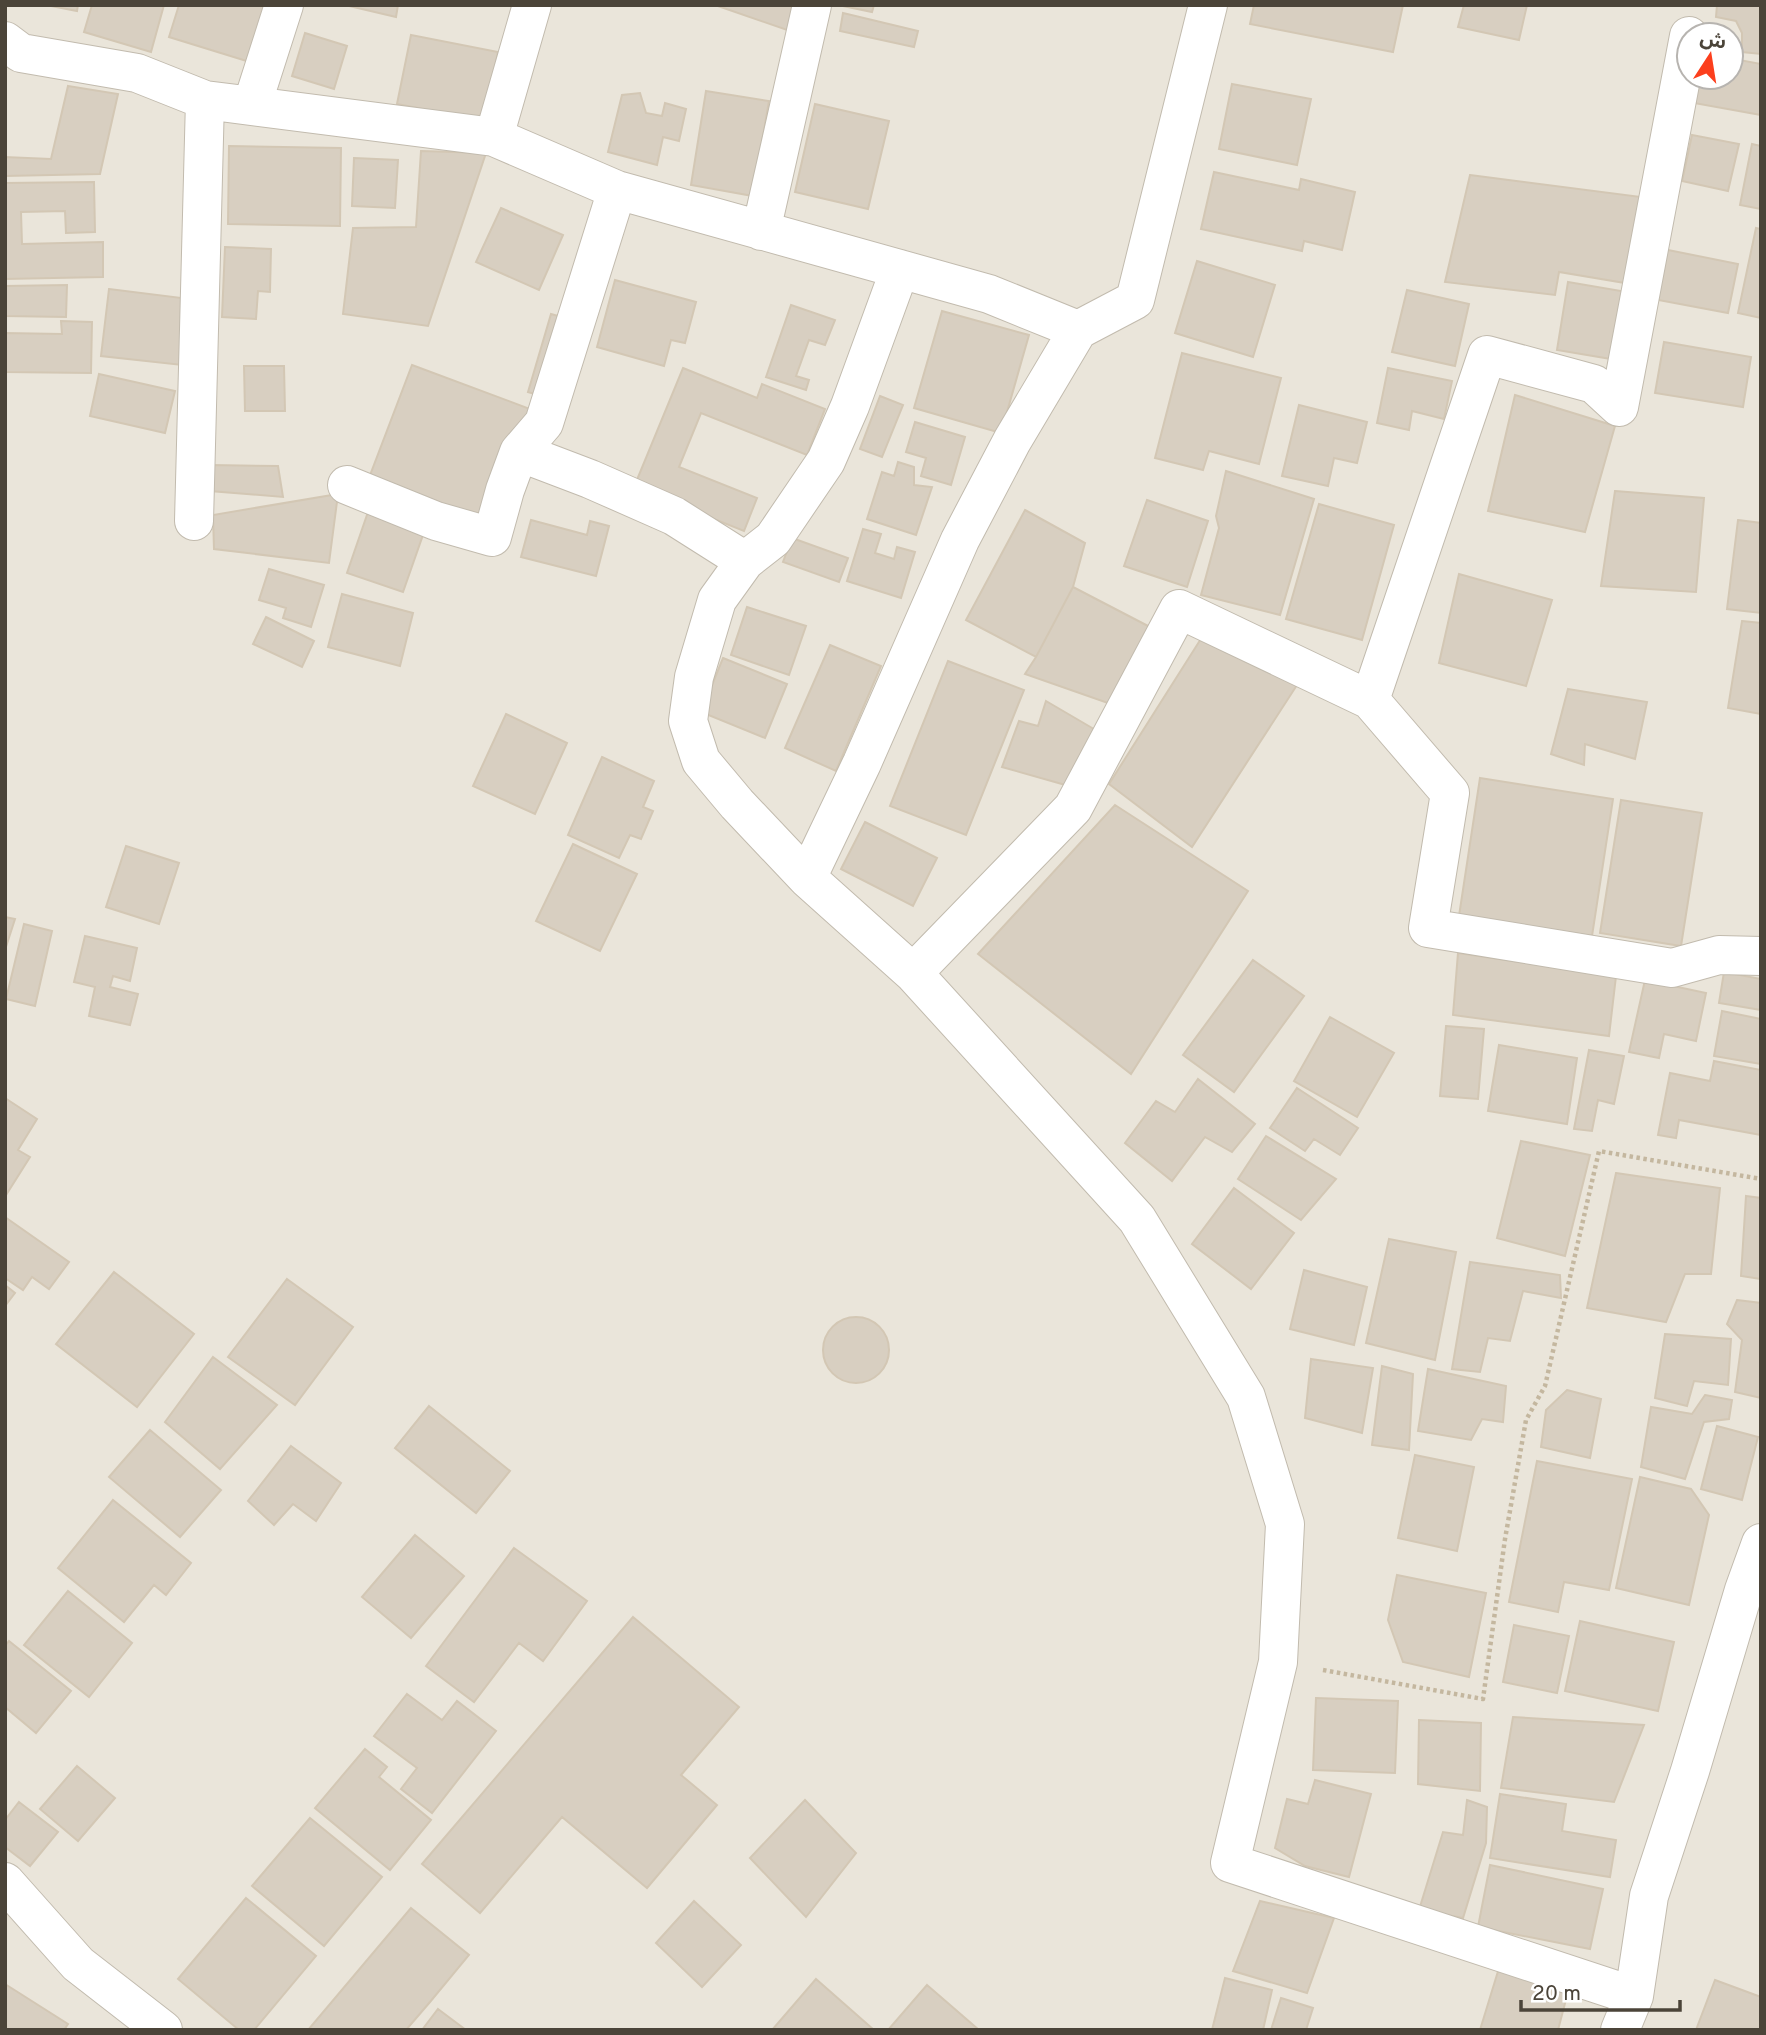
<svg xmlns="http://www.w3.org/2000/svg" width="1766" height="2035" viewBox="0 0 1766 2035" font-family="Overpass,'Noto Sans Arabic',sans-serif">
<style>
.residential{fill:#eae5da;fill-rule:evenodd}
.building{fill:#d8cfc1;stroke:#d3c7b4;stroke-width:2}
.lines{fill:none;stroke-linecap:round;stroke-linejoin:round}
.minor-casing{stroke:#c2bbae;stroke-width:40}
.path{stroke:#c4b79f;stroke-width:4.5;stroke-dasharray:3.5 3.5;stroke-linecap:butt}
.minor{stroke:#fff;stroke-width:38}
</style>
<rect width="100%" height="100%" fill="#f6f3ec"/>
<path class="residential" d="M5,5H1761V2030H5ZM1689,35H1731V77H1689Z"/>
<path class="building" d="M46,5H78L77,11Z
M92,5H164L151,52L84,32Z
M179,5H271L253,63L169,37Z
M345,5H398L396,17Z
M715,5H802L793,32Z
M838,5H874L872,12Z
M1254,5H1403L1393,52L1250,24Z
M1464,5H1527L1519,40L1458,27Z
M1717,5L1761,6V54L1742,52V33L1736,21L1716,17Z
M843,13L918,31L914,47L840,31Z
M305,33L347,46L334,89L292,76Z
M411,35L498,52L484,121L397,104Z
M1731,39L1737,40L1734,59L1761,64V115L1694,103L1699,77H1731Z
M1232,84L1311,99L1297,165L1219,149Z
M68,86L118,94L100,174L5,176V157L51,159Z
M706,91L769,101L753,196L691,185Z
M640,93L646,113L662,116L665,103L686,109L679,141L663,137L657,165L608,152L622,95Z
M815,104L889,121L868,209L795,192Z
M1692,135L1739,144L1728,191L1682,181Z
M1752,144L1761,146V209L1740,205Z
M229,146L341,148L340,226L228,224Z
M421,151L486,153L428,326L343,314L353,228L416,227Z
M354,158L398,160L395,208L352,206Z
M1214,172L1299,190L1301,179L1355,192L1342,250L1304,241L1302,251L1201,229Z
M1470,175L1649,198L1631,284L1559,272L1555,295L1445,282Z
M94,182L95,232L66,233L65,211L21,212L22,244L103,242V277L5,279V183Z
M501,208L563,235L539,290L476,262Z
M1756,228L1761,229V318L1738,313Z
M225,247L271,249L270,292L258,291L256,319L222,317Z
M1663,249L1738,264L1728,313L1653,299Z
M1197,261L1275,285L1253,357L1175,333Z
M615,280L696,302L685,343L671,340L664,366L597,347Z
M1568,282L1627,292L1617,360L1557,350Z
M67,285L66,317L5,316V286Z
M109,289L190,299L182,365L101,356Z
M1407,290L1469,304L1455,366L1392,352Z
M791,305L835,320L825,345L809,340L796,376L809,380L806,390L766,377Z
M942,311L1029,335L1001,433L914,408Z
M551,314L569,319L545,397L528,392Z
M61,321L92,322L91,373L5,372V333L62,334Z
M1664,342L1751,357L1743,407L1655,393Z
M1182,353L1281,378L1259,464L1209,451L1203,470L1155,458Z
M412,365L530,409L487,521L369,478Z
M244,366H284L285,411H245Z
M683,368L757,398L762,384L825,409L807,455L701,413L679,467L757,498L744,531L634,487Z
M1388,368L1452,381L1444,419L1412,411L1409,430L1377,423Z
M99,374L175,391L165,433L90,416Z
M1515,395L1615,426L1585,532L1488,511Z
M880,396L903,405L882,457L860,449Z
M1299,405L1367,422L1357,463L1334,458L1328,486L1282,476Z
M915,422L965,437L951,485L921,476L926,458L906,452Z
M898,462L914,467V485L932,487L916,535L867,519L882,472L894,476Z
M210,465L278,466L283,497L210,491Z
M1226,471L1314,499L1280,615L1201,595L1219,528L1216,516Z
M1615,491L1704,498L1696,592L1601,586Z
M338,494L329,563L214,549L213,515Z
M1147,500L1208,521L1187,587L1124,566Z
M1319,504L1394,525L1362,640L1286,619Z
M1025,510L1085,543L1073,587L1036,657L966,620Z
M368,512L424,532L403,592L347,573Z
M531,520L587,535L590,521L609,526L596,576L521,557Z
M1738,520L1761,523V613L1727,609Z
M863,529L881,534L875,553L894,559L897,547L915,552L901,598L847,581Z
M792,538L848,558L839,582L783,562Z
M269,569L324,585L311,627L283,618L286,608L259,600Z
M1459,574L1552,600L1526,686L1439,663Z
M1073,587L1150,627L1108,703L1025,674L1036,657Z
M342,594L413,613L400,666L328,647Z
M747,607L806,626L789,675L731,655Z
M266,617L314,641L302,667L253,644Z
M1742,621L1761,623V714L1728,708Z
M1204,634L1299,682L1192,847L1109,784Z
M830,645L881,666L836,771L785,748Z
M723,658L787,684L765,738L701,712Z
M948,661L1024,690L966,835L890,806Z
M1568,689L1647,702L1635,759L1585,744L1584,765L1551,754Z
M1046,701L1099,732L1069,786L1002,767L1019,721L1038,726Z
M506,714L567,743L535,814L473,786Z
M602,757L654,781L643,807L653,811L641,839L630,835L619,858L568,835Z
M1480,778L1613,799L1592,936L1459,916Z
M1621,800L1702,813L1681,946L1600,933Z
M1115,805L1248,891L1131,1074L978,954Z
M865,822L937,858L913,906L841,869Z
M573,844L637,874L600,951L536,921Z
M126,846L179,863L159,924L106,907Z
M5,917L15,919L5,950Z
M24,924L52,931L35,1006L6,999Z
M85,936L137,948L130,981L113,976L110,987L138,994L130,1025L89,1016L95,987L74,982Z
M1458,953L1616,976L1609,1036L1453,1015Z
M1253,960L1304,996L1234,1092L1183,1055Z
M1724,972L1761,979V1010L1719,1003Z
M1645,980L1706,993L1696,1041L1664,1034L1659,1058L1629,1052Z
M1722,1011L1761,1019V1064L1714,1056Z
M1330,1017L1394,1053L1357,1117L1294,1081Z
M1446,1026L1484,1029L1478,1099L1440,1096Z
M1499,1045L1577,1058L1567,1124L1488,1111Z
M1589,1050L1624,1056L1614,1104L1598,1100L1592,1131L1574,1129Z
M1714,1061L1761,1070V1135L1679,1120L1676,1138L1658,1135L1670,1073L1710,1081Z
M1198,1079L1255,1124L1232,1152L1205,1137L1172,1181L1125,1143L1156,1101L1175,1112Z
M1297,1088L1358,1128L1340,1155L1314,1139L1305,1151L1270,1128Z
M5,1098L37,1119L18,1150L30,1157L6,1195Z
M1266,1136L1336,1179L1301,1220L1238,1179Z
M1521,1141L1590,1155L1565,1256L1497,1238Z
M1616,1173L1720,1188L1711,1274H1685L1666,1322L1587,1308Z
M1234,1188L1294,1233L1251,1289L1192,1244Z
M1746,1196L1761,1198V1279L1741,1276Z
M5,1217L69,1262L49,1289L32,1277L23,1290L5,1278Z
M1389,1239L1456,1252L1435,1360L1366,1343Z
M1470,1262L1560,1275L1561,1298L1523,1291L1510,1341L1488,1338L1480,1372L1452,1369Z
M1304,1270L1367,1287L1354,1345L1290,1329Z
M114,1272L194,1334L137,1407L56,1344Z
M287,1279L353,1327L295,1405L228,1357Z
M5,1285L15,1293L5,1306Z
M1737,1300L1761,1303V1398L1735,1392L1742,1340L1727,1324Z
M823 1350a33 33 0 1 1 66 0a33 33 0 1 1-66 0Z
M1665,1334L1731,1339L1728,1385L1694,1381L1687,1406L1655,1398Z
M213,1357L277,1405L220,1469L165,1422Z
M1311,1359L1373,1368L1362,1433L1305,1418Z
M1382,1366L1413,1374L1409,1450L1372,1445Z
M1428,1369L1506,1386L1503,1422L1482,1419L1471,1440L1418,1431Z
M1567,1390L1601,1399L1590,1458L1541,1447L1546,1410Z
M1705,1395L1732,1400L1729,1419L1704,1422L1685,1479L1641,1467L1651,1407L1692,1414Z
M429,1406L510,1471L476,1513L395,1448Z
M1717,1426L1758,1437L1742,1500L1701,1489Z
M150,1430L221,1490L180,1537L109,1477Z
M291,1446L341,1483L316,1521L293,1504L274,1525L248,1501Z
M1415,1455L1474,1467L1457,1551L1398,1538Z
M1537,1461L1632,1479L1609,1590L1564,1582L1558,1612L1509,1602Z
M1640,1477L1691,1489L1709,1515L1689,1605L1616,1588Z
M113,1500L191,1563L166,1595L154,1585L124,1622L58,1568Z
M415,1535L464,1576L411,1638L362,1597Z
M514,1548L587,1601L543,1661L519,1643L474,1702L426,1666Z
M1397,1575L1486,1593L1469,1677L1403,1662L1388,1620Z
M68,1591L132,1643L89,1697L24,1645Z
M633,1617L739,1707L681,1775L717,1805L647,1888L562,1817L480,1913L422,1864Z
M1580,1621L1674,1642L1658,1711L1565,1691Z
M1514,1625L1569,1636L1557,1693L1503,1682Z
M9,1641L71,1691L36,1733L5,1707V1646Z
M407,1694L442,1720L457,1701L496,1731L432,1813L401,1789L417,1768L374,1736Z
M1316,1698L1398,1701L1395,1773L1313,1770Z
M1513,1717L1644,1725L1614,1802L1501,1788Z
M1419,1720L1481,1723L1480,1791L1418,1784Z
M365,1749L387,1767L379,1777L431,1820L390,1870L315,1808Z
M77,1766L115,1798L78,1841L40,1809Z
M1315,1780L1371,1794L1349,1877L1305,1866L1275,1848L1287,1799L1308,1804Z
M1500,1794L1566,1804L1562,1831L1616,1840L1610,1877L1490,1858Z
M805,1800L856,1853L806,1917L750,1858Z
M1467,1800L1487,1807L1486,1843L1463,1918L1419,1910L1443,1832L1463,1835Z
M19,1802L58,1832L30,1866L5,1847V1820Z
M310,1818L382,1877L324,1946L252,1886Z
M1490,1865L1603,1889L1590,1949L1478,1927Z
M246,1898L316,1956L254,2030H239L178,1979Z
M694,1901L741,1945L702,1987L656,1943Z
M1260,1901L1334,1918L1307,1993L1233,1971Z
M411,1908L469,1955L430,2002L406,2030H308Z
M1499,1968L1568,1992L1558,2030H1480Z
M1225,1978L1272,1990L1263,2030H1212Z
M816,1979L874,2030H772Z
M1715,1980L1761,1997V2030H1696Z
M5,1984L68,2024L64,2030H5Z
M927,1985L979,2030H888Z
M1281,1998L1313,2008L1306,2030H1271Z
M438,2009L466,2030H422Z"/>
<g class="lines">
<g class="minor-casing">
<path id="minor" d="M5,41L21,53L137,73L205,100L494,137L532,5
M252,105L284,5
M494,137L617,190L989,294L1078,330L1135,300L1208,5
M761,231L812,5
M900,269L850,406L826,461L773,539L745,561L717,600L694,677L688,721L701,761L737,804L807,878L913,973L1137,1219L1246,1397L1285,1524L1278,1662L1230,1863L1634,1996
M519,452L590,479L674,516L745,561
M347,485L436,521L492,537L505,490L519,452L544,423L617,190
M194,521L205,100
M1370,700L1487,355L1594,384L1619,407L1689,36
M807,878L862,763L960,540L1012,441L1078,330
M913,973L1073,808L1179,609L1370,700L1450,793L1428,928L1672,968L1719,955L1761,956
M5,1882L78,1964L163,2030
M1620,2030L1634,1996L1649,1896L1690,1771L1744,1590L1761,1543"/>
</g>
<path class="path" d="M1323,1670L1483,1699L1505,1539L1526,1420L1545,1386L1599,1151L1761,1179"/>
<use href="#minor" class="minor"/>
</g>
<rect width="1766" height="2035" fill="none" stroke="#4b4439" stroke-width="14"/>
<g transform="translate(1710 56) rotate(12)"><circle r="33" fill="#ffffff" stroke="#b7b4b0" stroke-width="2"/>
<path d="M0-5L12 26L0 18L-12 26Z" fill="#fc3f1d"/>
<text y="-10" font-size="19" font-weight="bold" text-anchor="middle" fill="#4b4439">ش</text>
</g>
<path d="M1521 2000v10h159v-10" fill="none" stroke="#4b4439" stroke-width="3.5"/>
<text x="1532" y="2000" font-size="21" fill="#4b4439" stroke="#ffffff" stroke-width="5" paint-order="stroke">20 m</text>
</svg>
